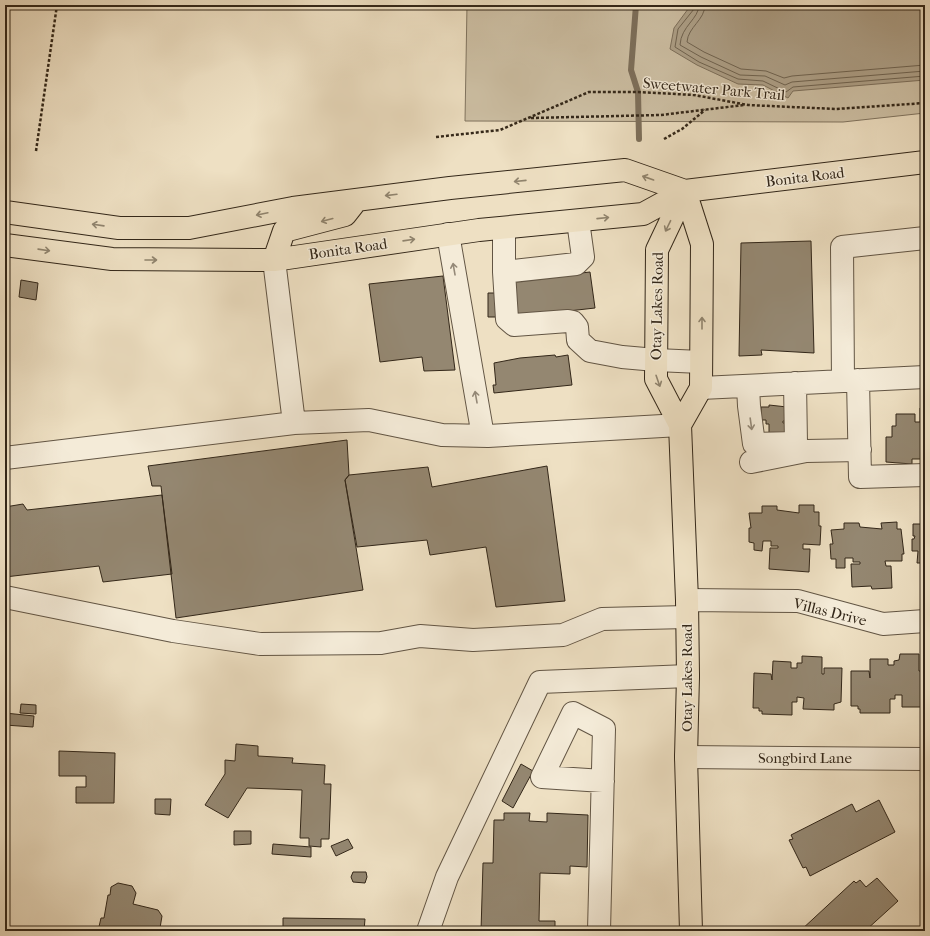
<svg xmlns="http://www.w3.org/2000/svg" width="930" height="936" viewBox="0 0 930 936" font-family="'IM FELL French Canon',serif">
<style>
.green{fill:#cec1a6;stroke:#807460}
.water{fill:#aea189;stroke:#7d705c}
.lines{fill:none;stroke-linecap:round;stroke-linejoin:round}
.shore{stroke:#706451;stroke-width:1}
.stream{stroke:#7d705c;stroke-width:6}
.building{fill:#948771;stroke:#332719}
.minor-casing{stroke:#625544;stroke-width:24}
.major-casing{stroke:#332719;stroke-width:24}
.path{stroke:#332719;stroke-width:2.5;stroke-dasharray:3 2;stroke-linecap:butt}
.minor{stroke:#f4ebd8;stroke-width:22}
.major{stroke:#eee0c3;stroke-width:22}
.oneway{stroke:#90846e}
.oneway2{stroke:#948978}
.labels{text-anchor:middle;stroke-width:3;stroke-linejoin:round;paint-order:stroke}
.street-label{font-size:15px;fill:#332719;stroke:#f4ebd8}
</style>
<rect width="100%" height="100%" fill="#eee0c3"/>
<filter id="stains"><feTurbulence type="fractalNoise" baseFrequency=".005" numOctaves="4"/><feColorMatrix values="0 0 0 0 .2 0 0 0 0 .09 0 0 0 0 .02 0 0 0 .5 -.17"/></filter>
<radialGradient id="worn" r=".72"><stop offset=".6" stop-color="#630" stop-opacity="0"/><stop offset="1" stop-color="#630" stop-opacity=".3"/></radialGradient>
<path class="green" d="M467,5H925V113L843,122L465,121Z"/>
<path class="water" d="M691,5H925V80L793,91L788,98L763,85L738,84L697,65L670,49L674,28Z"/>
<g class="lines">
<path class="shore" d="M694,5V9L678,29L675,47L699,62L738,79L763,81L786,92L793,87L925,76
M699,5C699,19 681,26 680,45L701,57L740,75L765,76L785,85L792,82L925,71
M705,5C705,20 688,27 687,42L704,52L741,69L766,71L784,78L792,76L925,65"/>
<path class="stream" d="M636,5L631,70L638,92L639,139"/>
</g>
<path class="building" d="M811,241L814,353L761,350L762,355L739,356L741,243Z
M590,272L595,308L515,317L511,281Z
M443,276L455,370L424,371L422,357L380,362L369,284Z
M21,280L38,283L36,300L19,297Z
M488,293H498V317H488Z
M555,355L556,357L568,355L572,385L494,393L493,385H496L494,363L520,358Z
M769,405L787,407V421H783V423H788V433H769V424H766V420H761V407H769Z
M920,408H925V459H912V464L886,462V437H892V426H896V414H915V422H920Z
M347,440L349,475L345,480L363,590L176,618L161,486H152L148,466Z
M547,466L565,601L496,607L486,547L430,555L427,540L357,547L345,480L349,475L428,467L432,487Z
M162,495L172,574L103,582L99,566L5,577V507L23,504L27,510Z
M799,505H814V512H819V526H821L820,545L803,544V549H810L809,572L769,569L770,548H778V546H771V541H763L762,551L754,550V543L749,542V528H751L749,513H762V506H777V510L799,513Z
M897,522V529H901L904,554H902V561H885L886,566H891L892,588L872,589L871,586L852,587L851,564H860V562H853V558H845V568H836V559H831L830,544H833L831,530L844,529V523H859L860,527L882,529L881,523Z
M913,524H925V563H917L918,551H912V539H914L915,536H913Z
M900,654H919V671H921V665H925V707H902V695H895V699H890V713H860V709H858V706H851V671H869L870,678V659H888V665H894V661L899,660Z
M802,656L822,657V674H824V668H842L841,702L834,704V710L803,709L804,698L797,697V702H792V715L762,714V711H759V708H753L754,673L771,674L772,680L773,661L791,662V668H797V663H802Z
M21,704L36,705V714L20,713Z
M5,713L34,716L33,727L5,725Z
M236,744L258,746V756L293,758L292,763L325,765L324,784H331L329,839H321V847L309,846V838H300L302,790L247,788L228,818L205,805L225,774V760L235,761Z
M59,751L115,753L114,803H76V787H86V776H59Z
M521,764L533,771L513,808L502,801Z
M155,799H171L170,815L155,814Z
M879,800L895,832L810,876L806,867L803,868L789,840L793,839L791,835L852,804L856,812Z
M504,813H530L529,821L547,822V813L588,815L587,867L570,866V874L540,873L539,921H555V931H563H481L483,863H493L494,820H504Z
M234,831H251V844L234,845Z
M348,839L353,848L336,856L331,846Z
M273,844L311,847V857L272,854Z
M353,872H366L367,877L365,883L353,882L351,877Z
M877,878L898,901L865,931H800L854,881L856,883L860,880L866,887Z
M118,883L132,886L136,893L133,904L158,910L162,916L160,928L167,929V931H98L101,918H104L108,895H110L111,887Z
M283,918L365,919L364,931H283Z"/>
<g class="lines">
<g class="minor-casing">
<path id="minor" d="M504,228V272L507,319L514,325L568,321L573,322L577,327L578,340L590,351L622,357L656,360L701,362
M448,234L483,436
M504,272L576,264L583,257L578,221
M858,380L860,477L925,475
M843,381L842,247L925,238
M748,386L749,406L754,444L796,443L795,383
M701,388L925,377
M294,423L369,420L442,435L488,436L680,425
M5,458L294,423L274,260
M751,462L806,451L860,450
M5,597L173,631L260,644L381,643L420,636L473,640L563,635L602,619L687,617
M687,600L798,601L883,624L925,621
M686,757L925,759
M428,931L447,877L540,682L688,676
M599,931L604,729L573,713L542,777L603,781"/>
</g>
<g class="major-casing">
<path id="major" d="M685,191L657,250L656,379L680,425L687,600L688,676L686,757L691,931
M5,212L119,228H189L293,208L450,188L625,170L685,191
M5,245L112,259L274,260L479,230L643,214L685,191L925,162
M274,260L284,231L345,215L356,201
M680,425L701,388L702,244L685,191"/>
</g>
<path class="path" d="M531,118L661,115L744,105
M436,137L500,130L589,92H638L694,95L748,105L836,109L925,103
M664,139L682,129L705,110
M36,151L57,5"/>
<use href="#minor" class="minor"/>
<use href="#major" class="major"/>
</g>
<defs><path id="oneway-shaft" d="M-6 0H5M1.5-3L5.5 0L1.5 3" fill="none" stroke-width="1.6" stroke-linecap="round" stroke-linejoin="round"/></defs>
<g class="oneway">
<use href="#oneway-shaft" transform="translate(648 178) rotate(-161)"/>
<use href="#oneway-shaft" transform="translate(520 181) rotate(174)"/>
<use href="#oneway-shaft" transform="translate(391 195) rotate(173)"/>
<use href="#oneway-shaft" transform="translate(262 214) rotate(168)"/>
<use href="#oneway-shaft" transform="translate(603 218) rotate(-6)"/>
<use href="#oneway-shaft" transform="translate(327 220) rotate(165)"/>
<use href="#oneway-shaft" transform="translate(98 225) rotate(-172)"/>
<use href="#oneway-shaft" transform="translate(668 226) rotate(116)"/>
<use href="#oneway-shaft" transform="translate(409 240) rotate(-8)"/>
<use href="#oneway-shaft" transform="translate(44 250) rotate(8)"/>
<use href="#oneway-shaft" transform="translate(151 260)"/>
<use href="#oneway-shaft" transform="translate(702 323) rotate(-90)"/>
<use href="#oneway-shaft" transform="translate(658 381) rotate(71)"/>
</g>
<g class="oneway2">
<use href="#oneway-shaft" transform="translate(454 269) rotate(-100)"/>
<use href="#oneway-shaft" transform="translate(476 397) rotate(-100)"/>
<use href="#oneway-shaft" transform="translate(751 424) rotate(82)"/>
</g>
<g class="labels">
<g class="street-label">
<text transform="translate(714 89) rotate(5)" y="5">Sweetwater Park Trail</text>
<text transform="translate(805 177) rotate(-7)" y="5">Bonita Road</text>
<text transform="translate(348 249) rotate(-8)" y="5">Bonita Road</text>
<text transform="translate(657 306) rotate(-89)" y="5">Otay Lakes Road</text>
<text transform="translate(830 612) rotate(14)" y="5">Villas Drive</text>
<text transform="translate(687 678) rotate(-90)" y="5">Otay Lakes Road</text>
<text x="805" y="763">Songbird Lane</text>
</g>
</g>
<rect width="930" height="936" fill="none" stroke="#eee0c3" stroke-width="20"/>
<rect x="6" y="6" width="918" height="924" fill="none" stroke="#332719" stroke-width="2"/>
<rect x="10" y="10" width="910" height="916" fill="none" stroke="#332719"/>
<rect width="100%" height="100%" filter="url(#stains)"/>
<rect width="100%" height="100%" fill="url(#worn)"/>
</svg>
